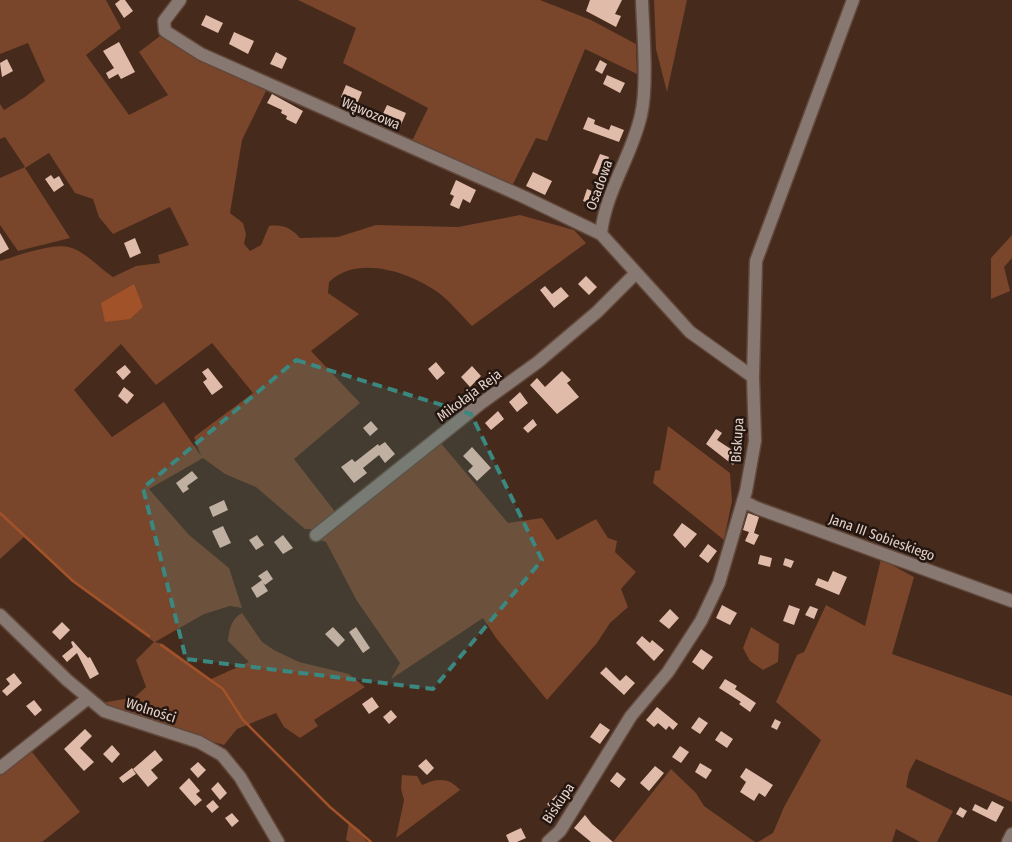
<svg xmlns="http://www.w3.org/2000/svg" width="1012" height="842" viewBox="0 0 1012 842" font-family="'Fira Sans Condensed',sans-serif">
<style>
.green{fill:#79452b;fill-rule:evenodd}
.water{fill:#a15229}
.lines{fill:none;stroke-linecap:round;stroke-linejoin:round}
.stream{stroke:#a15229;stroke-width:2.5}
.building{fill:#e0bbaa}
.minor-casing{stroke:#62483b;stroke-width:15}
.minor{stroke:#877871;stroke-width:12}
.marked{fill:#3a8880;fill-opacity:0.2;stroke:#3a8880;stroke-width:4;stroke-dasharray:10 6;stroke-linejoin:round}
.labels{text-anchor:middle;stroke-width:5;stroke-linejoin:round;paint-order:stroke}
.street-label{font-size:14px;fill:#e4d1c8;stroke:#231610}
</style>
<rect width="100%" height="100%" fill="#462a1c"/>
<path class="green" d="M0,0H106L121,28L86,55L129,115L168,95L139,52L160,36L266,91L242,140L230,213L243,223L246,234L244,244L250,251L261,245L269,226C283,224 291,228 300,238L338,237L376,225L458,227L520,215L574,230L586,243L472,326C460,314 449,300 436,291C407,271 357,255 329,282L328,293L359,314L311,351L360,403L294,459L336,513L318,529H305L256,487L225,474L203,458L149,489L189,535L229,568L242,608L230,606L204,614L155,642L163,644L211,679L249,662L228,641C229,630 231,619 242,613L262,642L274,650L299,662L349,674L365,687L314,720L318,726L300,738L284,727L276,713L237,729L224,745L179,732L102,703L135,697L146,687L136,660L154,642L72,582L24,537L0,559V261C17,256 55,241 72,248C88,254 99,268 113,277L136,266L160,263L158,255L189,245L170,207L113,234L99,217L93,199L75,193L49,153L25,168L70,238L18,251L0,225V178L25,167L5,137L0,139V104L4,110L25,97L45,81L28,43L0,54ZM212,343L253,393L194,437L201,456L164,402L112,437L74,390L121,344L156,385Z
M298,0H540L591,20L636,44L637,74L585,49L547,141L536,138L512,186L402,143L413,139L428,108L343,63L356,28Z
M654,0H687L667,92L656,49Z
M1012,235V258L1004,267L1010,291L991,299V258Z
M668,426L730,473L732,501L724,540L653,483L655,471L660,470Z
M439,441L508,523L542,518L557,540L596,519L608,538L617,541L615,552L636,572L621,589L628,607L610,623L597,643L547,700L496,638L483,618L391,679L400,663L357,601L326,542L317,539Z
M881,559L914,577L892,654L1012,696V802L916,759L909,772L906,787L953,811L937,842H920L896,829L892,842H758L773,833L784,807L821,740L776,702L797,655L804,652L826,605L865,626Z
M751,627L779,644L778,662L763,670L750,661L743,648Z
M28,747L80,812L42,842H0V770Z
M671,769L696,793L704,806L755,842H613Z
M402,775L417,776L422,785C437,778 449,777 460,790L396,838L404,800L401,789Z
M349,822L360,830L366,841L371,842H350L346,840Z"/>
<path class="water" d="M134,284L143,307L130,319L105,322L101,303Z"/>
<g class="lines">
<path class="stream" d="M0,513L73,581L149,636
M161,645L223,689L243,720L330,807L371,842"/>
</g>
<path class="building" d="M120,0H125L133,11L124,18L115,4Z
M590,0H622L615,14L621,16L616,27L586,11Z
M206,15L223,23L218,33L201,25Z
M234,32L254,41L248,54L229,44Z
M119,42L135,72L121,79L118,74L109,79L106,73L114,68L103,51Z
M276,52L287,58L282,69L270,64Z
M7,59L13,71L2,77L0,63Z
M600,60L607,64L602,74L595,70Z
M607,75L625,83L620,93L603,84Z
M346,85L362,92L357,104L341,97Z
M272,94L303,111L296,124L286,119L287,116L281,113L282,110L267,103Z
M387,105L406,113L400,127L381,118Z
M588,117L595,120L594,124L609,130L611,125L624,130L619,142L583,129Z
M600,154L609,157L602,177L592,173Z
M533,172L552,181L545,195L526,186Z
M51,175L54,179L59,176L64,185L54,192L45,179Z
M456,180L476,190L470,203L463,199L459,209L450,205L454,196L450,194Z
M587,189L599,194L595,205L583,201Z
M0,233L9,249L0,254Z
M135,238L141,253L130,258L124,243Z
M586,276L597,287L589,295L578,284Z
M545,286L552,294L561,287L569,296L554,308L540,290Z
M436,362L445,373L437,380L428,369Z
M125,365L131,372L123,380L116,372Z
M472,366L481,376L470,387L461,377Z
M208,368L223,387L212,395L203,382L207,379L202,372Z
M562,371L571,380L567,383L579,397L557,414L530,385L537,378L545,387Z
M124,387L134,395L127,404L118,396Z
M520,392L528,403L517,412L509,402Z
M498,411L504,419L491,430L485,423Z
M533,419L537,425L528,433L523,428Z
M371,421L378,429L370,436L363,428Z
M716,429L722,433L717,440L740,455L733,465L706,444Z
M385,442L395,454L385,463L379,455L363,468L367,473L354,483L341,467L352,459L355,462L378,444L379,446Z
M472,447L491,468L477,481L468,471L473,466L463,456Z
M192,471L198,478L187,486L189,489L183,493L176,483Z
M224,500L228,510L213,517L209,507Z
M748,513L759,517L754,533L759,535L754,545L745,541L749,532L743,530Z
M682,523L697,534L685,548L673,535Z
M223,526L231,543L220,548L212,531Z
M257,535L264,545L256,550L249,540Z
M283,535L293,548L283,554L274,542Z
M708,544L717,551L708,563L699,556Z
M760,555L772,558L770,567L758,564Z
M785,558L794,561L791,568L783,565Z
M267,570L273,579L265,585L263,583L268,591L257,598L251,588L262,580L258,576Z
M833,571L847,577L839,595L815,585L818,578L828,582Z
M722,605L737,613L730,625L716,618Z
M789,605L800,609L794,625L783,621Z
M810,606L818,609L814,619L805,615Z
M670,609L679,618L669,629L659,621Z
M62,622L70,630L60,640L52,632Z
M333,627L345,640L338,647L325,634Z
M356,627L370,648L363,653L349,632Z
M642,636L650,643L652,640L664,650L654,661L636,643Z
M73,641L88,658L90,657L99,674L90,679L77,653L67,662L62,656L73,647L71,642Z
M701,649L713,657L703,670L692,662Z
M606,667L620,681L626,675L635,683L624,695L600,673Z
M14,673L22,683L7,696L2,691L10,684L6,679Z
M725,679L737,686L735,689L756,703L750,712L739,704L741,702L719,688Z
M372,697L379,707L369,714L362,704Z
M34,700L42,710L35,716L26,706Z
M657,707L678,724L673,730L669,726L666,730L658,723L654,727L646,720Z
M391,710L397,717L389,724L383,717Z
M699,717L708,723L700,734L691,728Z
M775,719L781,722L777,730L771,727Z
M600,723L610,730L600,744L590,737Z
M85,729L92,736L80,748L94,762L84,771L64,749Z
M721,731L733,739L727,748L715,740Z
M112,745L120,754L112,763L103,754Z
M680,746L689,752L681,763L672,757Z
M155,750L163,760L151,770L158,778L148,787L133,769Z
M426,759L434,768L427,775L418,766Z
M198,762L206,770L198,778L190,769Z
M700,763L712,770L706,779L695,772Z
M655,766L664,773L649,791L640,783Z
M132,768L136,774L123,783L119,778Z
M746,768L773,785L765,797L759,793L754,801L740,792L746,782L740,777Z
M617,772L626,779L619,788L610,781Z
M189,778L200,791L196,794L202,800L195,806L179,788Z
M218,782L227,793L220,800L211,789Z
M557,795L565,803L555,812L547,804Z
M213,800L219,807L212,813L206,806Z
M992,801L1004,807L996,822L972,810L975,804L987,810Z
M960,807L967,811L963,818L956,814Z
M232,813L239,821L232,827L225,818Z
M585,815L592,824L613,842H591L574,828Z
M521,828L526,838L517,842H509L506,835Z"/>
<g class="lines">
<g class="minor-casing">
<path id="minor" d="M180,0L164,21L165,31L201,54L524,197L601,234
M642,0C643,31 648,86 641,115C632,156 605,192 601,234L690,332L753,377
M743,501L757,508L1012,601
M316,535L480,404L538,362L597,312L636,273
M0,615L67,680L104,711L199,742L222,755L240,777L278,842
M0,768L87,699
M548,842L560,831L631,716L668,672L701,621L719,583L746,491L755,441L753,377L756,261L853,0
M1008,842L1012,834"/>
</g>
<use href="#minor" class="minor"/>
</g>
<path class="marked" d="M296,360L471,414L542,560L433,689L186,659L143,488Z"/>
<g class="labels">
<g class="street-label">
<text transform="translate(371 113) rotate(23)" y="5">Wąwozowa</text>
<text transform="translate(599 185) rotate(-70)" y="5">Osadowa</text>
<text transform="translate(469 395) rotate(-37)" y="5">Mikołaja Reja</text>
<text transform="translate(737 440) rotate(-86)" y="5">Biskupa</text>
<text transform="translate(882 537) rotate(20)" y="5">Jana III Sobieskiego</text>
<text transform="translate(151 710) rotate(18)" y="5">Wolności</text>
<text transform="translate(558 803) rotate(-56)" y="5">Biskupa</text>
</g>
</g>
</svg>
